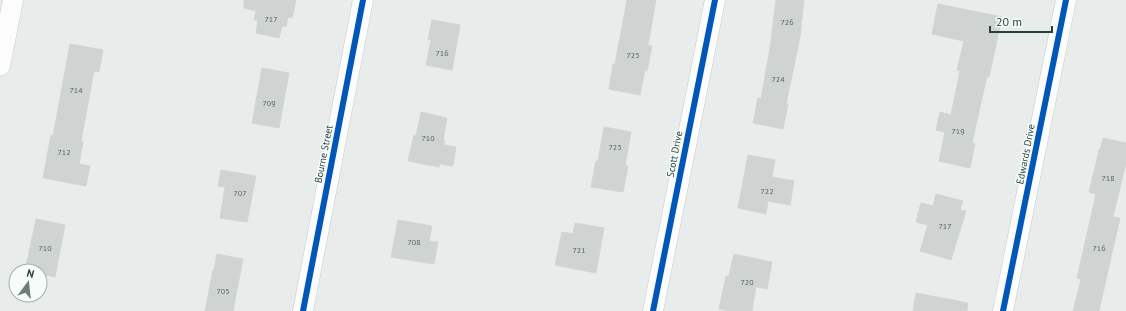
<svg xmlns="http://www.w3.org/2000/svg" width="1126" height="311" viewBox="0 0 1126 311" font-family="'PT Sans',sans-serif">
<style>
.building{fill:#cfd4d2;stroke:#d1d6d4}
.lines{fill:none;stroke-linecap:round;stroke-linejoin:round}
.minor-casing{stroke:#c5cac8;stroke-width:21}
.minor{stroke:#fcfcfc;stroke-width:20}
.cycleway-casing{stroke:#f7fbf9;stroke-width:8}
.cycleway{stroke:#0057b8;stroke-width:6}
.labels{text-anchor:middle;stroke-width:3;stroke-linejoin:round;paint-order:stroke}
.number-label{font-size:8px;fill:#506761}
.street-label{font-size:10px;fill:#24423a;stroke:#f7fbf9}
</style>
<rect width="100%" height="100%" fill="#e8edeb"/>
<path class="building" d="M244,0H296L292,18L288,17L286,27L282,26L279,38L256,33L258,20H254L256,11L244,8Z
M627,0H656L648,45L652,46L647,71L645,70L640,95L609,89L613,64H615Z
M776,0H804L800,37L786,104H788L783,129L753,123L758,98L761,99L770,48Z
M938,4L1002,17L989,77L987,76L972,143L975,144L970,168L939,161L945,132L936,130L940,112L951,115L960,71L957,70L964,41L932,34Z
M432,20L460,25L452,70L426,65L431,40H428Z
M70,44L103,50L99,72L94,71L81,141L83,142L79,164L90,166L86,186L43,178L51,135L53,136Z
M262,68L289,73L279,128L252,123Z
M421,112L447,118L443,140L445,141L444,145L456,147L453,166L440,164L439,167L408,161L414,135L416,136Z
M604,127L631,132L625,166H628L623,192L591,187L596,161H598Z
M1103,138L1126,143V163L1113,217L1120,218L1099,311H1073L1081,279L1077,278L1096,194L1089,192L1099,150H1100Z
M748,155L775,160L772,177L794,181L790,205L768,201L766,214L738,208Z
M221,170L256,176L247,222L220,218L225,187L218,186Z
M936,194L963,201L960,210L966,211L951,260L920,251L928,225L916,222L921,203L933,206Z
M36,219L65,225L55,277L40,274V271H25Z
M398,220L432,226L429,241L438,242L434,264L391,257Z
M575,223L604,228L596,273L555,265L562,232L573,234Z
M217,254L243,259L233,311H205L213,270H214Z
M734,254L772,262L767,289L756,287L752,311H730L719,309L726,276H729Z
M916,293L968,303L967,311H913Z"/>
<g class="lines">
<g class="minor-casing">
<path id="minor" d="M0,66L13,0
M303,311L363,0
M653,311L715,0
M1003,311L1066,0"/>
</g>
<use href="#minor" class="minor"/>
<g class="cycleway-casing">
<path id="cycleway" d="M303,311L363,0
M653,311L715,0
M1003,311L1066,0"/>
</g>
<use href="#cycleway" class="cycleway"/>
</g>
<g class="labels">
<g class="number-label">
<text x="271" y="22">717</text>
<text x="787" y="25">726</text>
<text x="442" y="56">716</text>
<text x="633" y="58">725</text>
<text x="778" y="82">724</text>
<text x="76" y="93">714</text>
<text x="269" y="106">709</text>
<text x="958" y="134">719</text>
<text x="428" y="141">710</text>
<text x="615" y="150">723</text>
<text x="64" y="155">712</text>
<text x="1108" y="181">718</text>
<text x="767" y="194">722</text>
<text x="240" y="196">707</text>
<text x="945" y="229">717</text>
<text x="414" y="245">708</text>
<text x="45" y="251">710</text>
<text x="1099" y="251">716</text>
<text x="579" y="253">721</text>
<text x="747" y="285">720</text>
<text x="223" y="294">705</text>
</g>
<g class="street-label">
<text transform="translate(323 154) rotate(-79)" y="4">Bourne Street</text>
<text transform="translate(674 154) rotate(-79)" y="4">Scott Drive</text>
<text transform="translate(1025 154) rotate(-79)" y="4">Edwards Drive</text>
</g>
</g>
<g transform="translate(28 283) rotate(15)"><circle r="19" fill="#f7fbf9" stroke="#a3b1ad"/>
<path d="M0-3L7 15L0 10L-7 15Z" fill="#697e78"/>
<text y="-6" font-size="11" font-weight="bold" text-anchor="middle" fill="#24423a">N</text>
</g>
<path d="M990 26v6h62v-6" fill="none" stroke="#24423a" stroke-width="2"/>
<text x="996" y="26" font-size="12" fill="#24423a" stroke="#f7fbf9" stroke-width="3" paint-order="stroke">20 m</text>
</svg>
